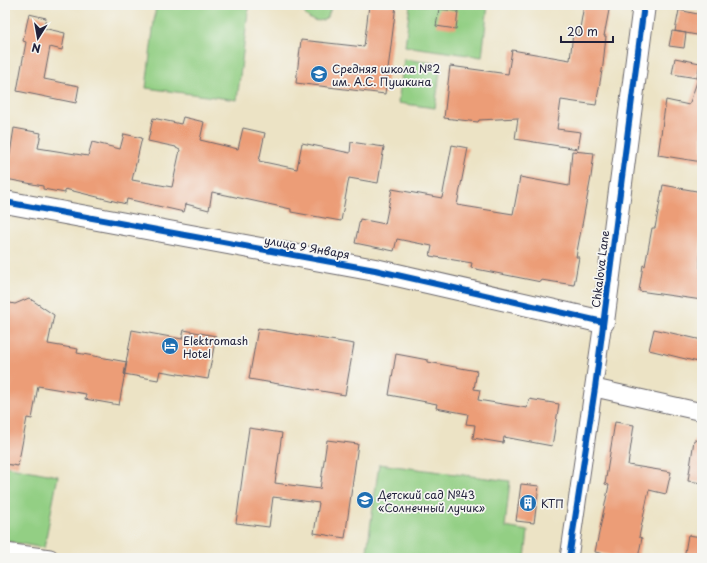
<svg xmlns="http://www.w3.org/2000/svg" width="707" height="563" font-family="'Playpen Sans',sans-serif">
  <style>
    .green { fill: #93cf84; stroke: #5a7860 }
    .building { fill: #ec9d77 }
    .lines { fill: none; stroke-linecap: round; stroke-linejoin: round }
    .minor-casing { stroke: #69666b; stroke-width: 19 }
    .tertiary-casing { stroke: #69666b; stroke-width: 24 }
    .minor { stroke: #fff; stroke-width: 17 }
    .tertiary { stroke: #fff; stroke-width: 22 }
    .cycleway-casing { stroke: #f6f6f2; stroke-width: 8 }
    .cycleway { stroke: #0057b8; stroke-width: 6 }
    .labels { text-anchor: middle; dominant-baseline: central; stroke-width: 3.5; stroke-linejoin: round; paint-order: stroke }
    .poi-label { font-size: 11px; fill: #22223b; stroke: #f6f6f2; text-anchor: start }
    .street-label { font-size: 11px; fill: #22223b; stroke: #f6f6f2 }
  </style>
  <rect width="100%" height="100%" fill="#f6f6f2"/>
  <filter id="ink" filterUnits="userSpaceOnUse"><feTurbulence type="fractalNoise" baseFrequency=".025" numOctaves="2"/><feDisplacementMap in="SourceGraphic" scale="8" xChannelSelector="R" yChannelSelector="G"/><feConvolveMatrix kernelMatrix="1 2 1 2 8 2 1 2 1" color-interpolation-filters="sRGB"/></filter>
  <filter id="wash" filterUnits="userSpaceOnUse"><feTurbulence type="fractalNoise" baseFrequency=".012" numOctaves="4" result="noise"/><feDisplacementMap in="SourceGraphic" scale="16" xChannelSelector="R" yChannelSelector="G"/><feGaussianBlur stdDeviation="0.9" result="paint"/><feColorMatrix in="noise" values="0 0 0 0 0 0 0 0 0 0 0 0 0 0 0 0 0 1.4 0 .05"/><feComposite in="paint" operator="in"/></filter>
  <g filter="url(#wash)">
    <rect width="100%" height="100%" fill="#ece3c5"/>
    <path class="green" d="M156,5h93l-12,95 -91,-12z
      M303,5h29l-4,11 -4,4c-12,3 -21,-3 -21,-15z
      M410,5h78l-6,52 -77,-11z
      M404,59l37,5 -6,44 -37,-5z
      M379,464l131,17 -5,46 23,4 -3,27h-159z
      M5,466l53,10 -14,72 -39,-7z"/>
    <g id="blocks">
      <path class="building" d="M369,5h27l-11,89 -89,-11 5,-43 63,7z
        M584,5h26l-6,31h2l-3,29 -7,40 -35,-5 -4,29 24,3 -3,17 -63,-10 3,-21 -39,2 -1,2 -34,-4 6,-52 58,8 4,-24 58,10 3,-27 6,1z
        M439,9l19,2 -2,18 -20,-3z
        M679,10l23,5v21l-27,-5z
        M29,14l17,4 -3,10 22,5 -3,17 -12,-3 -6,32 35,7 -3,17 -59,-12 9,-49 -3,-1z
        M672,31l14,2 -2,15 -15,-2z
        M675,58l25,5 -3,15 -25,-4z
        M700,73l2,1v88l-44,-7 8,-55 23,5z
        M183,117l21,5 -4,18 38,9 5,-21 22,5 -6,28 38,8 5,-26 48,10 1,-11 33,5 -6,36 -29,-5 -8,43 -50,-9v-3l-79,-17 -3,18 -23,-6 -2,8 -57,-13 -1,5 -61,-15v4l-22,-4v-3l-37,-7 8,-51 27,5 -3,15 50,8 4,-14 28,7 4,-15 18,4 -10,42 40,7 8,-37 -4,-2v-1l-28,-6 5,-23 28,6z
        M452,145l16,3 -11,57 56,9 7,-37 49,9 3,-35 22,2 -3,24 -15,80h3l-5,28 -33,-5v2l-70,-14 1,-5 -42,-7 2,-10 -35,-7 -3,12 -39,-8 5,-24 25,5 7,-35 50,9z
        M663,185l39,7 -2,76h2v32l-63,-9 4,-26 2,1 7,-38h3z
        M29,298l25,17 -6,29 30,5 -1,4 50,9 -8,43 -34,-6 1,-5 -48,-8 -6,33 -5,-1 -9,48 -13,-2v-162l10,2z
        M258,328l96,16 -9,51 -96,-16z
        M654,329l48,11v23l-53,-13z
        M132,330l50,9 2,-9 32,6 -8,43 -48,-8 -2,9 -34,-6z
        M396,354l32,6v2l49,9 -3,18 6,1 -2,10 49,8 2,-9 30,5 -7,42 -48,-9 -1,6 -30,-5 2,-13 -9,-1 2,-10 -32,-6 1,-4 -48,-9z
        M615,422l19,3 -6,40 43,7 -5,22 -17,-4 -10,47 3,1 -4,20h-15l-28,-6 14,-67 -4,-1z
        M249,428l33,5 -7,50 45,6 7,-49 31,4 -13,94 -31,-5 5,-30 -46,-6 -4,30 -33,-4z
        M694,440l8,1v42l-14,-2z
        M521,484l18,2 -5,37 -18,-2z
        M688,535l14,2v21h-18z"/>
    </g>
  </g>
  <g filter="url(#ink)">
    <use href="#blocks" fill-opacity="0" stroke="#69666b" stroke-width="1"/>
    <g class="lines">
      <g class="minor-casing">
        <path id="minor" d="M595,388l107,24
          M5,552l45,6
          M569,558l34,-236"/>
      </g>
      <g class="tertiary-casing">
        <path id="tertiary" d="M5,202l370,68 228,52 41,-317"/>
      </g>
      <use href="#minor" class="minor"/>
      <use href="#tertiary" class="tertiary"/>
      <g class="cycleway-casing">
        <path id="cycleway" d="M5,202l370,68 228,52
          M569,558l26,-170 49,-383"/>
      </g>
      <use href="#cycleway" class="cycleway"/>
    </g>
  </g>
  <defs>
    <g id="school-disc" transform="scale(0.9)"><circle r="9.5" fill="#1f6fb2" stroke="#f6f6f2"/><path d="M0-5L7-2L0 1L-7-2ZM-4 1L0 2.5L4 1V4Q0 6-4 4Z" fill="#fff"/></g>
    <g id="hotel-disc" transform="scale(0.9)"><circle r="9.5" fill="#1f6fb2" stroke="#f6f6f2"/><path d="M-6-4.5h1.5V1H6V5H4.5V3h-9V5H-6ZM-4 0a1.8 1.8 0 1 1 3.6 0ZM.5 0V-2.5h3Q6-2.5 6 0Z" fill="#fff"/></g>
    <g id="building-disc" transform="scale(0.9)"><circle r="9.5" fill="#1f6fb2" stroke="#f6f6f2"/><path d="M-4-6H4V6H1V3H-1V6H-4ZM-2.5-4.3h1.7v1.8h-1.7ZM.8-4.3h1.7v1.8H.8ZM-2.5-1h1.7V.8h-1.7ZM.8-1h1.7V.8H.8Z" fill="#fff"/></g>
  </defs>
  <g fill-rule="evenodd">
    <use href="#school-disc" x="319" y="74"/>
    <use href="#hotel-disc" x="170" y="346"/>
    <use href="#school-disc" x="365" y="500"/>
    <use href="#building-disc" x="528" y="503"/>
  </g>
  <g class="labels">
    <g class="poi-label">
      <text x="332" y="68">Средняя школа №2<tspan x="332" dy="13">им. А.С. Пушкина</tspan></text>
      <text x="183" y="340">Elektromash<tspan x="183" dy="13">Hotel</tspan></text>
      <text x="378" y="494">Детский сад №43<tspan x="378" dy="13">«Солнечный лучик»</tspan></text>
      <text x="541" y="503">КТП</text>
    </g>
    <g class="street-label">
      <text transform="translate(307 247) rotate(10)">улица 9 Января</text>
      <text transform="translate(600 269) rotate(-83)">Chkalova Lane</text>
    </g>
  </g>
  <rect width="707" height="563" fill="none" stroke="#f6f6f2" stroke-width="20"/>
  <g transform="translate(38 38) rotate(191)" stroke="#f6f6f2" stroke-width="3" paint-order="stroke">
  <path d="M0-3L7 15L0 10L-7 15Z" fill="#22223b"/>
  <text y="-6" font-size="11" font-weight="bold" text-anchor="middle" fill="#22223b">N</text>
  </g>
  <path d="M561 36v6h52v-6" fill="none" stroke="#22223b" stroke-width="2"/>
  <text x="567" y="36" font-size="12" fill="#22223b" stroke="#f6f6f2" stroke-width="3" paint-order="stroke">20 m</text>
</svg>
